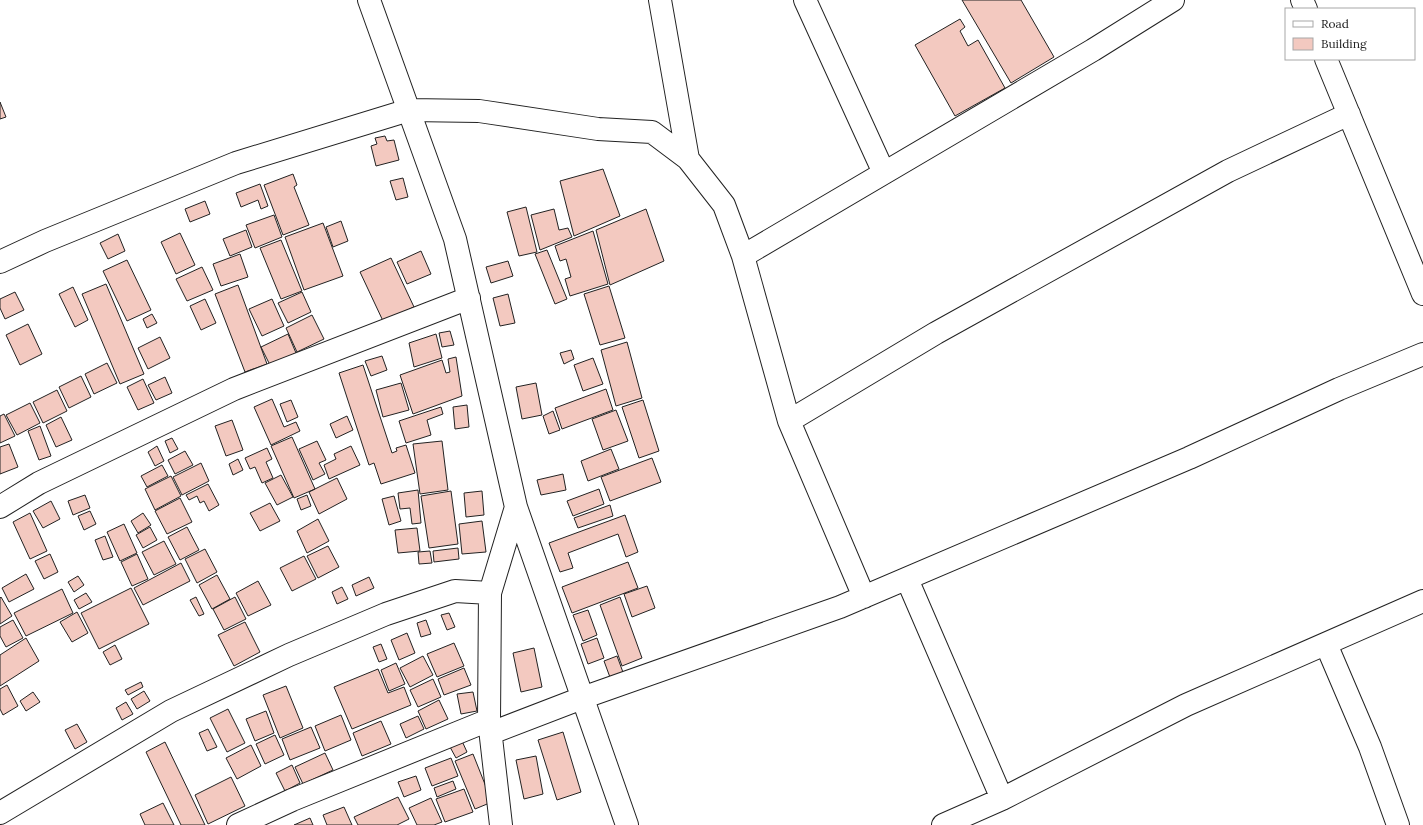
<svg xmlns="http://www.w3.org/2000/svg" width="1423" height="825" font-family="Lora,serif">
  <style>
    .building { fill: #f3c9c0; stroke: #222 }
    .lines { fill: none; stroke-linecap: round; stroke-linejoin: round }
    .minor-casing { stroke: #222; stroke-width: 24 }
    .minor { stroke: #fff; stroke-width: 22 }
  </style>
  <rect width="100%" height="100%" fill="#fff"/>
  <path class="building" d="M962,0h59l33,57 -43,26z
    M960,19l5,8 -5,4 8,15 10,-6 27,48 -50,28 -40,-71z
    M0,102l6,15 -6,2z
    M385,136l2,5 7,-1 5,20 -23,6 -5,-20 6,-2 -2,-6z
    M603,169l17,47 -46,20 -14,-55z
    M293,174l4,11 -3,2 15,38 -26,10 -19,-50z
    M403,178l5,19 -12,3 -6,-19z
    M260,184l8,22 -7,3 -3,-9 -17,7 -5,-14z
    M205,201l5,13 -20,8 -5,-13z
    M526,207l11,45 -18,4 -12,-44z
    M554,209l5,21 9,-2 4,9 -32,13 -9,-35z
    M646,209l18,52 -54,24 -14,-55z
    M274,215l8,22 -27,11 -9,-23z
    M341,221l7,20 -15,6 -7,-20z
    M323,223l20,53 -39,14 -19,-53z
    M246,230l6,17 -22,9 -7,-17z
    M593,231l15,53 -38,12 -5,-17 6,-2 -5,-18 -6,2 -5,-15z
    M180,233l15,32 -19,9 -15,-32z
    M118,234l7,17 -17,8 -8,-16z
    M281,240l21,51 -21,8 -21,-51z
    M547,250l20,49 -12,5 -20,-50z
    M421,251l10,23 -24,10 -10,-22z
    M240,254l8,23 -27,9 -8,-22z
    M391,258l23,49 -31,14 -23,-49z
    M127,260l24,50 -24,11 -24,-50z
    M508,261l5,15 -22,7 -5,-16z
    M202,267l11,23 -26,11 -11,-22z
    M106,284l38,90 -24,10 -38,-90z
    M238,285l29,79 -22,8 -30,-78z
    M609,286l16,52 -25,7 -16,-51z
    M73,287l15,33 -13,7 -16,-33z
    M15,292l9,18 -19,9 -5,-11v-9z
    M302,292l9,20 -23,11 -10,-20z
    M508,294l7,29 -15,3 -7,-28z
    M205,299l11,24 -15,7 -11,-24z
    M272,299l12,27 -22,10 -13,-27z
    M152,314l5,9 -10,5 -4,-9z
    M312,315l12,24 -27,13 -11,-24z
    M28,324l14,30 -22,11 -14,-30z
    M450,331l4,14 -12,2 -3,-14z
    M288,334l8,19 -26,12 -9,-18z
    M436,334l6,24 -28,9 -5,-24z
    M160,337l10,21 -22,11 -10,-21z
    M627,342l15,56 -26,8 -15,-56z
    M571,350l3,9 -10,5 -4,-11z
    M382,356l5,14 -16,6 -6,-15z
    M456,357l6,39 -49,18 -13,-39 42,-15 4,13 4,-1 -2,-13z
    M593,358l10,26 -20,7 -9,-26z
    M107,363l10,20 -23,11 -9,-20z
    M363,365l29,88 5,-2 -1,-3 10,-3 9,28 -34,11 -7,-21 -5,2 -30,-92z
    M81,376l10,21 -22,11 -10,-21z
    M165,377l7,16 -16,7 -8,-15z
    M143,379l11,24 -16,7 -11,-23z
    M401,383l8,27 -26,7 -7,-27z
    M536,383l6,32 -20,4 -6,-32z
    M606,389l7,21 -51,19 -7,-21z
    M57,390l10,21 -24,12 -10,-21z
    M272,399l12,28 12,-5 4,9 -29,14 -17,-38z
    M291,400l7,17 -11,5 -7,-18z
    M643,400l16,51 -20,7 -17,-51z
    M30,403l10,20 -23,12 -11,-20z
    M467,405l2,22 -14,2 -2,-22z
    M441,407l2,7 -16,6 4,15 -25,8 -7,-22z
    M616,410l12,31 -25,9 -11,-31z
    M553,411l7,19 -11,4 -6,-18z
    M4,414l11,22 -15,7v-27z
    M347,416l6,14 -17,8 -6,-14z
    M61,417l11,23 -16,7 -10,-22z
    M232,420l11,30 -17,6 -11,-30z
    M40,426l11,30 -12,4 -11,-29z
    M292,437l23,52 -21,9 -23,-52z
    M172,438l6,11 -8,4 -5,-12z
    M317,441l9,19 -7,3 6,11 -12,6 -14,-31z
    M442,441l6,49 -28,4 -7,-50z
    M9,444l9,23 -18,7v-27z
    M157,446l7,15 -9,5 -7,-14z
    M351,446l9,19 -31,14 -5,-14 12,-6 -2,-5z
    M267,448l5,11 -6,3 7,16 -11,5 -7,-16 -5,2 -5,-11z
    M611,449l8,20 -31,12 -7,-20z
    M185,451l8,14 -18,9 -7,-14z
    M652,458l9,24 -51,19 -9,-24z
    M238,459l5,11 -10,5 -4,-11z
    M201,463l8,18 -27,14 -9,-18z
    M162,465l6,11 -21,11 -6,-11z
    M563,474l3,16 -25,5 -4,-15z
    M281,475l12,22 -16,8 -12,-22z
    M171,476l10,20 -26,14 -10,-21z
    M337,478l10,21 -28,15 -10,-22z
    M208,484l11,21 -10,6 -5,-10 -4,2 -3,-7 -8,4 -3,-5z
    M599,489l5,15 -31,12 -6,-15z
    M418,490l3,33 -9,1 -2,-16 -10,1 -2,-16z
    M451,491l7,53 -29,4 -8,-52z
    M482,491l2,24 -18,2 -2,-24z
    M85,495l5,13 -17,7 -5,-14z
    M307,495l4,11 -10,4 -4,-11z
    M394,496l7,25 -12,4 -7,-26z
    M180,498l12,24 -25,12 -12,-23z
    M51,501l9,18 -17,9 -10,-17z
    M270,503l10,18 -20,10 -10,-18z
    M610,505l3,11 -35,12 -4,-10z
    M90,511l6,13 -12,6 -6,-14z
    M30,513l17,38 -17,8 -17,-37z
    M143,513l8,12 -13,8 -7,-12z
    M625,515l13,37 -12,5 -8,-23 -50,19 5,15 -13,4 -11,-29z
    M318,519l11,22 -22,12 -10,-22z
    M482,521l4,31 -24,2 -3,-30z
    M124,524l13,29 -17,8 -13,-29z
    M150,527l7,13 -14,8 -7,-13z
    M187,527l12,23 -19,10 -12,-23z
    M417,528l3,23 -22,2 -3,-23z
    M105,536l8,21 -10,3 -8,-20z
    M164,541l12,23 -22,11 -12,-23z
    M328,546l11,21 -21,11 -11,-22z
    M458,548l1,11 -25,3 -1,-11z
    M205,549l12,23 -20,11 -12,-24z
    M430,551l2,12 -13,1 -1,-12z
    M50,554l8,18 -14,7 -9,-18z
    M137,554l11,25 -16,7 -11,-24z
    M304,556l12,23 -24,12 -12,-23z
    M628,562l10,26 -66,25 -10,-26z
    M181,563l9,18 -47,24 -9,-17z
    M26,574l8,15 -25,13 -7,-14z
    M217,575l13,24 -18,10 -13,-24z
    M78,576l6,9 -10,7 -6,-10z
    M369,577l5,11 -18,8 -4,-11z
    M258,581l13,24 -23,11 -12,-23z
    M647,586l8,22 -23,9 -8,-23z
    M342,587l6,12 -11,5 -5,-12z
    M131,588l18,36 -50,25 -18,-36z
    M62,589l11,24 -47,23 -12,-23z
    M86,593l6,9 -13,7 -5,-9z
    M1,597l11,19 -12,8v-26z
    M196,597l8,17 -5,2 -9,-16z
    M235,597l11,22 -22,11 -11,-21z
    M620,597l22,61 -20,8 -22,-61z
    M588,610l9,25 -14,6 -10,-26z
    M77,612l11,21 -16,9 -12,-20z
    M449,613l6,14 -8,3 -6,-15z
    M13,620l10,18 -17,9 -6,-11v-9z
    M426,620l5,14 -10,3 -4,-14z
    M245,622l15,30 -26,14 -16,-31z
    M407,633l8,20 -16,7 -8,-20z
    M26,638l13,23 -39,25v-31z
    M597,638l7,20 -16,6 -7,-20z
    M454,643l10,23 -27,11 -10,-23z
    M381,644l6,15 -8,3 -6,-15z
    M115,645l7,14 -12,6 -7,-13z
    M534,648l8,39 -21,5 -8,-39z
    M423,656l10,19 -23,12 -10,-19z
    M617,656l7,19 -13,5 -7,-19z
    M396,663l9,21 -16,7 -8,-21z
    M464,668l7,17 -27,10 -6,-16z
    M378,669l10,24 16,-6 7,18 -59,24 -18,-42z
    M433,679l8,18 -23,10 -8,-17z
    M141,682l2,5 -15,8 -3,-5z
    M7,685l11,21 -15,9 -3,-6v-20z
    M286,686l17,42 -23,10 -17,-43z
    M144,691l6,10 -13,8 -6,-10z
    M33,692l7,10 -14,9 -6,-10z
    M473,692l4,19 -16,3 -4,-20z
    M439,700l9,19 -22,10 -8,-18z
    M126,702l7,12 -11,6 -6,-12z
    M228,709l17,34 -18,9 -17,-34z
    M266,711l8,22 -19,8 -9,-22z
    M341,715l10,25 -26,11 -10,-25z
    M418,716l6,13 -18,9 -6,-14z
    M381,721l10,23 -29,12 -9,-23z
    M77,724l10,18 -12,7 -10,-19z
    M311,727l9,21 -30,12 -8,-21z
    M208,729l9,18 -10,4 -8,-18z
    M563,732l18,60 -24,8 -19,-60z
    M275,735l9,20 -19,9 -9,-20z
    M462,741l5,11 -11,6 -6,-11z
    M165,742l40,83h-24l-35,-73z
    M251,745l10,21 -24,13 -11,-21z
    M325,753l8,17 -30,14 -8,-17z
    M473,754l19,48 -17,7 -20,-48z
    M536,756l7,38 -19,5 -8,-39z
    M451,758l7,18 -26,10 -7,-18z
    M292,765l8,18 -15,8 -9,-18z
    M416,776l5,14 -17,7 -6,-15z
    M231,777l14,29 -37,18 -13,-29z
    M453,781l3,8 -19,8 -3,-9z
    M464,789l9,23 -28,10 -9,-23z
    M398,797l11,22 -12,6h-39l-4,-8z
    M431,798l11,24 -8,3h-17l-8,-17z
    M163,803l11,22h-29l-5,-11z
    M344,807l8,18h-25l-4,-10z
    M310,818l3,7h-19z"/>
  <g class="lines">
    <g class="minor-casing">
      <path id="minor" d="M369,0l86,239 61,268 111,318
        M660,0l28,159
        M805,0l79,173
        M1302,0l4,9
        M1326,59l97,235
        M0,262l45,-21 191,-78 173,-53 70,1 119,18 54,3 36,27 36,46 19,51
        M789,421l-46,-165 350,-206 80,-50
        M0,507l39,-24 195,-94 235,-91
        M907,579l95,220
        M864,597l-75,-176 147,-88 292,-162 121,-57
        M1326,644l44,103 28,78
        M491,733l91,-35 258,-91 349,-149 150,-69 84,-35
        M0,813l171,-102 118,-56 97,-41 69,-23 35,2
        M238,825l54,-25 197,-80
        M501,825l-12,-105 1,-127 26,-86
        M943,825l59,-26 184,-94 237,-104"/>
    </g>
    <use href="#minor" class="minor"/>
  </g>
  <rect x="1285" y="8" width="130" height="52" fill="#ffffff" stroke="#a7a7a7"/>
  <rect x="1293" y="21" width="20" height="6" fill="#ffffff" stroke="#a7a7a7"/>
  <text x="1321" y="28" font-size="12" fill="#222222">Road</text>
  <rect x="1293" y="38" width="20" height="12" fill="#f3c9c0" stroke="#a7a7a7"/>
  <text x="1321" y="48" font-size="12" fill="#222222">Building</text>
</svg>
